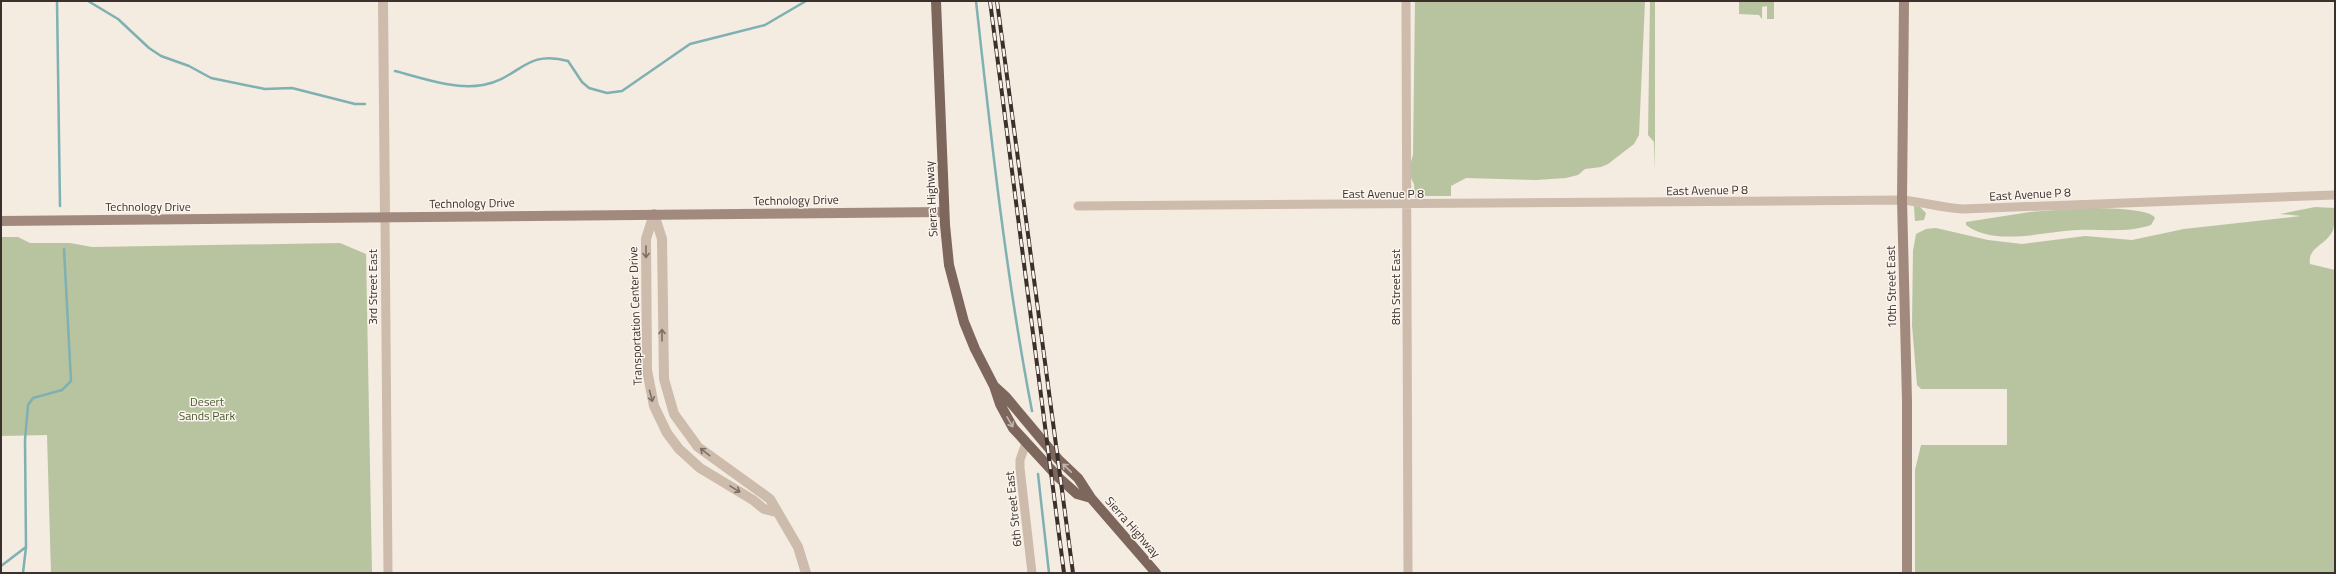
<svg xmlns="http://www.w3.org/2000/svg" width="2336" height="574" font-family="'Titillium Web',sans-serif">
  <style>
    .green { fill: #b8c4a0 }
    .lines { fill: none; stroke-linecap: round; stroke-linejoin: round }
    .stream { stroke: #7fb0b2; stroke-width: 2.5 }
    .minor { stroke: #cdbbac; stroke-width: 9 }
    .tertiary { stroke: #cdbbac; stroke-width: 10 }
    .secondary { stroke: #a18a7d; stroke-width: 10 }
    .primary { stroke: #7d675c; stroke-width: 10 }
    .rail-casing { stroke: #3b302b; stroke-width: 4 }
    .rail { stroke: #fbf5ee; stroke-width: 2.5; stroke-dasharray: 8; stroke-linecap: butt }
    .oneway { stroke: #7d6f65 }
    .oneway2 { stroke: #c2b5ac }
    .labels { text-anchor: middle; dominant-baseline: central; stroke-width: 3; stroke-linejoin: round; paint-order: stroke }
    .street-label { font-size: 12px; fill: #3b302b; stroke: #fbf5ee }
    .park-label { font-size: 12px; fill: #4a5a2e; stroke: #fbf5ee }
  </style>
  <rect width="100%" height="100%" fill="#f4ebe1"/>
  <path class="green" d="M1415,1h230l-6,134 -5,9 -26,20 -7,3 -16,2 -7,6 -12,3 -30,2 -70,-2 -15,8v10h-26l-2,4 -8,-2 -1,-14 -3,-6 -1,-13 3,-10z
    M1650,1h5v170l-1,-29 -6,-7z
    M1739,1h35v18h-7v-13l-5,1v12l-3,-4 -20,-1z
    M1914,206l6,1 6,6 -2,7 -9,1z
    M2315,207l20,1c0,7 0,15 -2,22 -6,15 -26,17 -23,34l25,6v303h-420v-103l6,-25h86v-56h-86l-4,-4 -5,-60 1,-74 3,-17 10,-5 10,-1 52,12 34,4 63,-8 47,4 52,-11 117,-13 -21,-2z
    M2085,208c13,0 66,0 70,10l-4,7c-23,8 -48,4 -73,5 -32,1 -84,17 -112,-5v-3l64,-10z
    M1,237h17l12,6h40l22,4 248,-4 26,11 6,319h-321l-4,-138 -46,1z"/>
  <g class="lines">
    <path class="stream" d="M57,1l3,205
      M88,1l30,18 31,29 12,8 28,10 22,12 54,11 27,-1 63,16h10
      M976,1c15,137 30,275 56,410
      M395,71c28,7 59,19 88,14 37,-7 42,-36 85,-24l14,21 7,6 18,5 15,-2 68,-47 75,-19 41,-24
      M1038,474l11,99
      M1,566l25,-19
      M23,573l3,-26 -1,-107 3,-35 5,-7 29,-8 9,-9 -7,-132"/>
    <path class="minor" d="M1406,1l2,572
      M1078,206l824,-6c21,2 40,8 61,9l372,-14
      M385,217l3,356
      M1026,443l-6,17v8l12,105"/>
    <path class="tertiary" d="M383,1l2,216
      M654,214l8,25 2,140 10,35 24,33 72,52 28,48 8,26
      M654,214l-8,25 1,131 7,36 13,27 12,16 21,19 53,32 11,9 12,3"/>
    <path class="secondary" d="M1904,1l-2,199 5,201v172
      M1,221l943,-9"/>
    <path class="primary" d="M936,1l9,224 4,40 15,57 11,27 19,37 6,18 13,24 45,49 19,17 14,4
      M994,386l12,11 52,62 20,19 13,20 65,75"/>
    <g class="rail-casing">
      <path id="rail" d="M990,1l74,572
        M997,1l76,572"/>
    </g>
    <use href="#rail" class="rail"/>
  </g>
  <defs><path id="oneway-shaft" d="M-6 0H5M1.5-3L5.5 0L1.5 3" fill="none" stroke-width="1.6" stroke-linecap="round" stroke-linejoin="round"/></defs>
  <g class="oneway">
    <use href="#oneway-shaft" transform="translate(646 252) rotate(90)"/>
    <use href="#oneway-shaft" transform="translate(662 335) rotate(-90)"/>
    <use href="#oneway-shaft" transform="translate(651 396) rotate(75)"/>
    <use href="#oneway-shaft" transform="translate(705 452) rotate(-142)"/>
    <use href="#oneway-shaft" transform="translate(735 489) rotate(31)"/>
  </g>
  <g class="oneway2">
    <use href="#oneway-shaft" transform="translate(1010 422) rotate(60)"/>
    <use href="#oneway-shaft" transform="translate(1067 468) rotate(-136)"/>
  </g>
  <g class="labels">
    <g class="street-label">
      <text transform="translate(1707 190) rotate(-1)">East Avenue P 8</text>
      <text x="1383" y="193">East Avenue P 8</text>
      <text transform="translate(2030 194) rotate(-3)">East Avenue P 8</text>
      <text transform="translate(931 199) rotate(-93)">Sierra Highway</text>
      <text transform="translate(796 200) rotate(-1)">Technology Drive</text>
      <text transform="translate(472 203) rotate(-1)">Technology Drive</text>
      <text x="148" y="206">Technology Drive</text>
      <text transform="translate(372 287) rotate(-90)">3rd Street East</text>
      <text transform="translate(1395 287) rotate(-90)">8th Street East</text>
      <text transform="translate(1891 287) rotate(-91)">10th Street East</text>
      <text transform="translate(635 316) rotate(-92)">Transportation Center Drive</text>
      <text transform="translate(1013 509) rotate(-96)">6th Street East</text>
      <text transform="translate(1133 527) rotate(49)">Sierra Highway</text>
    </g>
    <g class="park-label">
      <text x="207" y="401">Desert<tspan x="207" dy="14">Sands Park</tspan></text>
    </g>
  </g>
  <rect width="2336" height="574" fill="none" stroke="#3b302b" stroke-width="4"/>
</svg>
